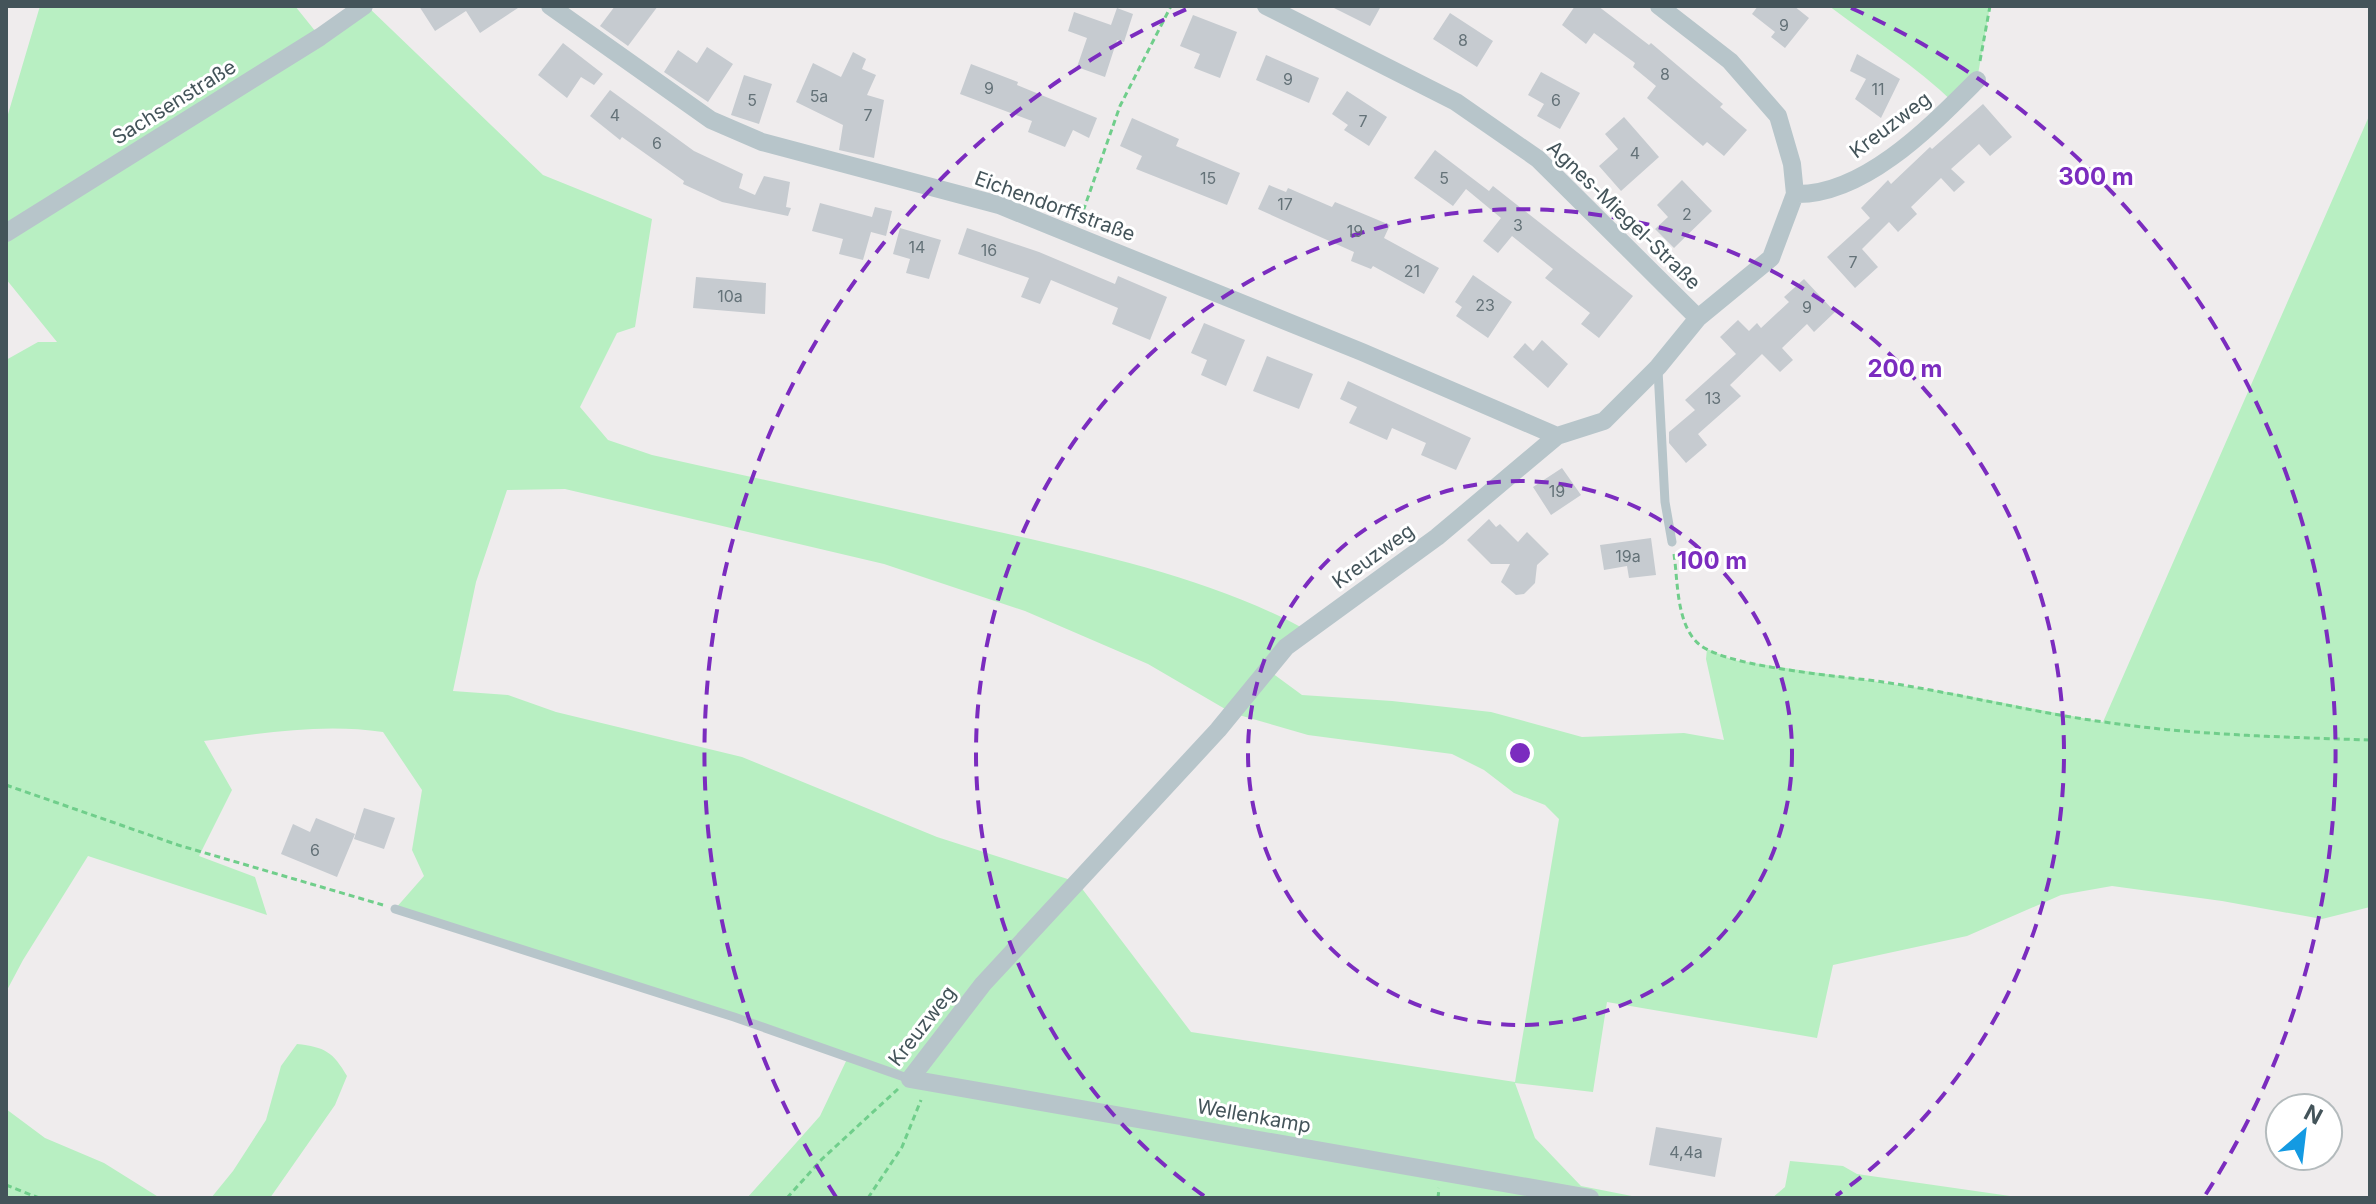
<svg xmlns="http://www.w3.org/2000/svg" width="2376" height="1204" font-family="Inter,sans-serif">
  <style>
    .green { fill: #b8efc2; fill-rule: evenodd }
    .building { fill: #c6cbd0 }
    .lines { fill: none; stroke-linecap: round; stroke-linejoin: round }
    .path { stroke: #70ce8b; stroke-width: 3; stroke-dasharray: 6 4; stroke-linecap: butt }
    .service { stroke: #b7c5ca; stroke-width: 9 }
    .minor { stroke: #b7c5ca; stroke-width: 18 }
    .ring { fill: none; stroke: #7b2cbf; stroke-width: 4; stroke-dasharray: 14 10 }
    .labels { text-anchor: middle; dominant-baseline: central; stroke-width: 6; stroke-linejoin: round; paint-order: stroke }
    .number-label { font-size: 16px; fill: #647278 }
    .street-label { font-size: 20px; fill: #44545a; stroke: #fff }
    .centre { fill: #7b2cbf; stroke: #fff; stroke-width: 4 }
    .ring-label { font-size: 24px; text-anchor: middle; font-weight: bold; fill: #7b2cbf; stroke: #fff; stroke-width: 6; stroke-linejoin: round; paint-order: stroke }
  </style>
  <rect width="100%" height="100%" fill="#efeced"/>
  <path class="green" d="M40,6h255l25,31 47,-31 176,169 109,44 -17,108 -18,6 -37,74 28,33 44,15c113,25 226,50 338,75 103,23 225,49 318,101l-40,39 34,25 90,6 99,11 91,25 102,-4 40,7 -18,-81 1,-10 26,11 219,33 151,29 267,-608v793l-48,12 -100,-18 -110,-15 -51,9 -94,41 -134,29 -16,73 -210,-36 -14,90 -78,-9 20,55 46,48 61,12h-895l73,-82 28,-59 -453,-148 29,-33 -12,-26 10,-60 -39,-58c-60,-9 -119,1 -179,9l28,49 -33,66 56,21 12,38 -179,-59 -65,104 -17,32v-632l32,-18h19l-51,-63v-158zM565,489l319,75 141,47 123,53 84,49 76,22 144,19 32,16 30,23 31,12 14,14 -44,263 -324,-50 -114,-150 -140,-45 -195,-80 -186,-45 -48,-17 -55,-4 23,-109 31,-92z
    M1829,6h161l-13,74 -23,23c-38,-37 -83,-65 -125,-97z
    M297,1044c28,3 36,8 50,32l-12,29 -65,93h-59l22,-27 33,-51 15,-54z
    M6,1109l39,29 59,25 56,35h-154z
    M1790,1161l53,5 14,8 167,24h-252l13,-11z"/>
  <path class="building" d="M419,6h102l-41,27 -14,-22 -31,20z
    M615,6h43l-30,40 -28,-20z
    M1330,6h51l-11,20z
    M1575,6h23l51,39 2,-2 72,61 -3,3 27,23 -23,26 -17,-14 -4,4 -56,-48 9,-12 -23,-19 2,-4 -41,-30 -8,11 -24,-19z
    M1758,6h36l15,12 -24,30 -14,-11 4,-5 -23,-18z
    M1117,8l16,6 -9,28 -7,-2 -12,37 -28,-10 10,-29 -19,-7 6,-19 37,13z
    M1450,13l43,28 -16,26 -44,-28z
    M1193,15l44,17 -17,46 -26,-10 6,-14 -20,-8z
    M563,43l40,31 -9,11 -13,-8 -14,21 -29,-23z
    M707,47l26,17 -25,38 -44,-30 14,-22 19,13z
    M853,52l13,7 -4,10 14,6 -9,20 17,5 -10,58 -35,-8 4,-25 -47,-23 17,-39 28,14z
    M1857,54l43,25 -19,39 -26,-19 11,-20 -16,-8z
    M1266,55l53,23 -10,25 -53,-23z
    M971,64l47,18 -1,3 80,33 -8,20 -16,-8 -8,17 -37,-15 4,-11 -72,-27z
    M1541,72l39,21 -20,36 -23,-13 7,-12 -16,-9z
    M744,75l28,9 -13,40 -28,-9z
    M610,90l84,61 49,23 -4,14 16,7 9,-19 26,6 -4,25 5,1 -3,8 -66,-14 -39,-18 1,-3 -62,-44 -2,3 -30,-24z
    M1347,91l40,26 -18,29 -25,-16 4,-5 -16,-11z
    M1983,104l29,33 -22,19 -11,-12 -28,25 14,13 -11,10 -13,-14 -30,29 6,7 -19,18 -9,-10 -27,27 16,18 -23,21 -28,-31 43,-39 -9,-10 27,-28 3,4 39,-37 2,2z
    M1624,117l35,40 -38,34 -22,-25 19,-17 -13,-15z
    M1132,118l47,21 -3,7 64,27 -13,32 -91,-36 6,-13 -22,-10z
    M1435,150l54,41 4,-5 140,110 -34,42 -18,-14 9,-11 -45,-35 8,-9 -41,-33 -14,17 -15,-12 18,-23 -35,-29 -13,17 -39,-28z
    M1682,180l30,31 -38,37 -19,-19 13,-12 -11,-12z
    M1269,185l17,7 2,-4 44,19 3,-5 55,23 -6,13 55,30 -15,26 -51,-28 -2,3 -20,-8 3,-9 -96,-43z
    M820,203l52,14 3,-10 17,4 -6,25 -15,-4 -8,28 -24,-6 4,-15 -31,-8z
    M900,228l41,12 -12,39 -23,-6 4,-14 -17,-5z
    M967,228l72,24 76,32 3,-8 49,21 -17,43 -38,-16 6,-16 -67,-28 -11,24 -19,-7 8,-19 -71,-24z
    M1473,275l39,27 -24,36 -32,-22 6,-9 -7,-5z
    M696,277l70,6 -1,31 -72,-6z
    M1804,279l31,33 -21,20 -7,-8 -25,24 11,12 -13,12 -18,-18 -32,31 11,11 -43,38 9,11 -21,18 -17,-20v-11l26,-22 -10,-10 51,-46 -16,-17 18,-17 11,11 8,-8 4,5 28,-26 -5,-5z
    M1204,323l41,17 -19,46 -25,-11 6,-15 -16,-7z
    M1542,340l26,24 -20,24 -35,-31 12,-14 8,8z
    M1267,356l46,18 -14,35 -46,-18z
    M1348,381l123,57 -15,32 -35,-15 5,-12 -34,-15 -5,12 -38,-17 8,-16 -17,-8z
    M1562,468l19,27 -30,20 -18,-28z
    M1489,519l7,8 4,-3 18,18 9,-10 22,22 -12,11 -2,18 -11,11 -8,1 -15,-13 9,-18h-19l-24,-24z
    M1651,538l5,37 -27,3 -2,-12 -23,4 -4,-25z
    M364,808l31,10 -11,31 -30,-10z
    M316,818l39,16 -18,43 -56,-23 12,-30 17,8z
    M1656,1127l66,11 -7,39 -66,-12z"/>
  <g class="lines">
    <path class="path" d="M1980,61l10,-55
      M1080,220l40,-114 51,-100
      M1674,554c4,27 2,72 26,91 30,23 142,31 183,37 74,11 147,30 221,40 88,13 177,15 266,18
      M6,785l172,60 205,60
      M6,1185l33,13
      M787,1198l35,-39 76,-70
      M868,1198l34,-51 19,-47
      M1438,1198l1,-10"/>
    <path class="service" d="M1658,370l7,132 7,40
      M395,909l339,108 176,62"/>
    <path class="minor" d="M550,6l161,114 51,22 237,63 363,147 195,84
      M1266,6l190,96 82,57 160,159
      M1795,194c69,2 137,-69 182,-114
      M6,233l314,-196 44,-31
      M1590,1198l-680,-119 73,-95 235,-254 68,-83 151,-110 120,-101 47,-15 54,-54 40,-49 73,-60 24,-64 -3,-30 -14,-48 -48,-55 -71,-55"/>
  </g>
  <g class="ring">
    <circle cx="1520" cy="753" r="272"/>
    <path d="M1204 1196A544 544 0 1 1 1836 1196"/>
    <path d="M836 1197A815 815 0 0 1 1189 8M1851 8A815 815 0 0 1 2204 1197"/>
  </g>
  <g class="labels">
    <g class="number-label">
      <text x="1784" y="25">9</text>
      <text x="1463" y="40">8</text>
      <text x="1665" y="74">8</text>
      <text x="1288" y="79">9</text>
      <text x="989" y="88">9</text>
      <text x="1878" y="89">11</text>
      <text x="819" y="96">5a</text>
      <text x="752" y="100">5</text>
      <text x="1556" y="100">6</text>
      <text x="615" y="115">4</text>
      <text x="868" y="115">7</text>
      <text x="1363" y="121">7</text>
      <text x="657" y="143">6</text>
      <text x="1635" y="153">4</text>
      <text x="1208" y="178">15</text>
      <text x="1444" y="178">5</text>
      <text x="1285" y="204">17</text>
      <text x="1687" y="214">2</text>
      <text x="1518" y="225">3</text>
      <text x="1355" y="231">19</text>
      <text x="917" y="247">14</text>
      <text x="989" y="250">16</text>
      <text x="1853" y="262">7</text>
      <text x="1412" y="271">21</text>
      <text x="730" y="296">10a</text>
      <text x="1485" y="305">23</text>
      <text x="1807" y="307">9</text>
      <text x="1713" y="398">13</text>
      <text x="1557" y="491">19</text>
      <text x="1628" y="556">19a</text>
      <text x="315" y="850">6</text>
      <text x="1686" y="1152">4,4a</text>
    </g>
    <g class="street-label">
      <text transform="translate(174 102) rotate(-32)">Sachsenstraße</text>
      <text transform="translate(1890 125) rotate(-37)">Kreuzweg</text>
      <text transform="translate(1055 206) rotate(20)">Eichendorffstraße</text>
      <text transform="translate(1624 215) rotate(44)">Agnes-Miegel-Straße</text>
      <text transform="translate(1373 556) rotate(-36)">Kreuzweg</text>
      <text transform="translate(922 1026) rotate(-52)">Kreuzweg</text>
      <text transform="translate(1254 1116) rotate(10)">Wellenkamp</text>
    </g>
  </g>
  <circle cx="1520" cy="753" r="12" class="centre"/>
  <g class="ring-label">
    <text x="2096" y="185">300 m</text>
    <text x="1905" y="377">200 m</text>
    <text x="1712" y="569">100 m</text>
  </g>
  <rect width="2376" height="1204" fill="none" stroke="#44545a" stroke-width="16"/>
  <g transform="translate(2304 1132) rotate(28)"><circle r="38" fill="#ffffff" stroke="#b4bbbd" stroke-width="2"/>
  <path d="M0-6L14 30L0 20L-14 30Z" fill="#149ae2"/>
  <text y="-12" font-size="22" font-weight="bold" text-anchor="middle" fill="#44545a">N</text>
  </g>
</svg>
